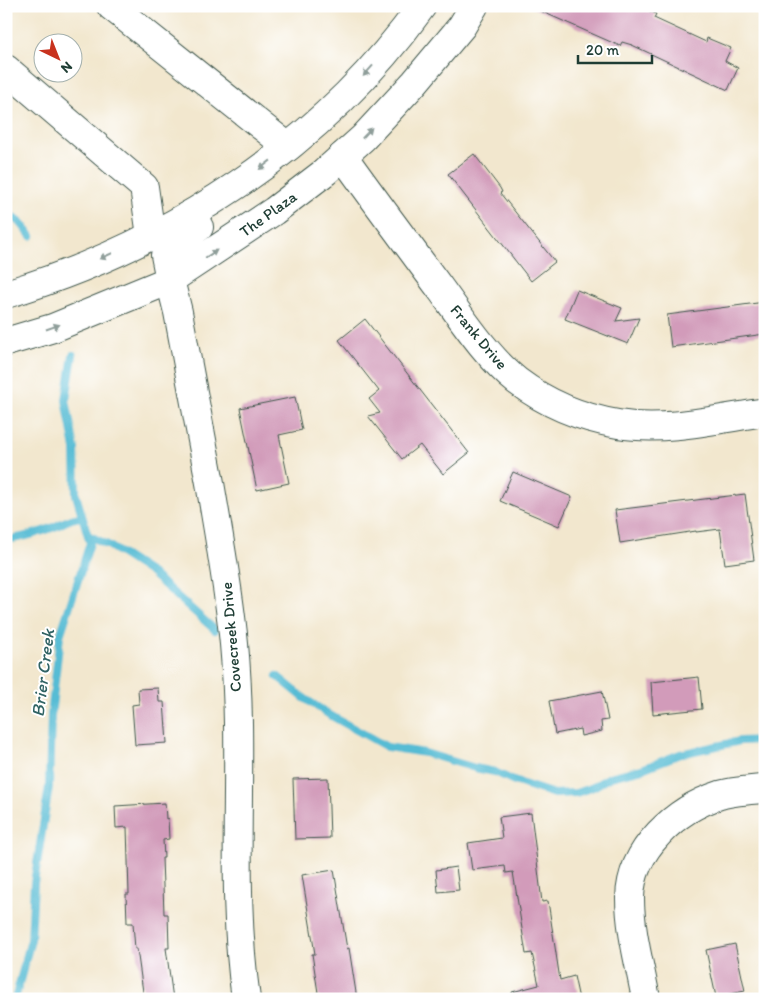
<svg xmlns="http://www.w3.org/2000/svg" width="771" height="1005" font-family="Itim,sans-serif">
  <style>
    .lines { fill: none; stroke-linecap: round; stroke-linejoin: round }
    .stream { stroke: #56bcd4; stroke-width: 8 }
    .building { fill: #d29bba }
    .minor-casing { stroke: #3f564b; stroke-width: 30 }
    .major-casing { stroke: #3f564b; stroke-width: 30 }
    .minor { stroke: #fff; stroke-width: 28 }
    .major { stroke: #fff; stroke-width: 28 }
    .oneway { fill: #8f9e9a }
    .labels { text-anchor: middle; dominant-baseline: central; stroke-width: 4; stroke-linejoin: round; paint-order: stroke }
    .street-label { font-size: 16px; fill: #1f3d34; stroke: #fff }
    .water-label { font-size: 18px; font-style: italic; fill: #306364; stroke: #fff }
  </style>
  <rect width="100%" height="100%" fill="#fff"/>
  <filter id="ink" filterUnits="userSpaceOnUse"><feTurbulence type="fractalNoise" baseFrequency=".02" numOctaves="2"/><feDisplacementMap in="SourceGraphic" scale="10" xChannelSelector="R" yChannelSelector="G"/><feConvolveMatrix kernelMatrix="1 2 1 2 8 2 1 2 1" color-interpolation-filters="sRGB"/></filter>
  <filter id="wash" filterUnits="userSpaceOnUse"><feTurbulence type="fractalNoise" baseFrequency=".0096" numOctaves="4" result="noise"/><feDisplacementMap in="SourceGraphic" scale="20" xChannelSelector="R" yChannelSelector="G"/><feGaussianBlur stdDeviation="1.12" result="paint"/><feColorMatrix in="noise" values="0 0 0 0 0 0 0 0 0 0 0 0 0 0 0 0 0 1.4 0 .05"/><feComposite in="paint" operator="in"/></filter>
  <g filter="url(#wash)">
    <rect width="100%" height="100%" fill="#f2e7ce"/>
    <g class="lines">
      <path class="stream" d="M6,212l15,11 10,13
        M88,535l20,10 43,28 64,57
        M6,540c15,-2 29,-6 43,-11 12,-4 20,-12 33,-12
        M277,676l27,22 24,16 59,33 38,6 50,15 20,4 19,9 40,13 22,-1 17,-6 17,-10 32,-8 38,-15 60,-13 25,-1
        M15,999l16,-59 3,-57 15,-96 2,-71 9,-80 30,-93 -14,-48 -1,-46 -9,-49 7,-45"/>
    </g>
    <g id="blocks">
      <path class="building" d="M529,6h110l17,8 -2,4 52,24 1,-4 24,10 -6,13 13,7 -10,22 -96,-45 -10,-3 -2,4z
        M474,154l26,34 2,4 -2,1 55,69 -24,19 -83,-107z
        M577,290l45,18 -6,13 23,-3 -11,26 -63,-25z
        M765,302v32l-94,13 -4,-32z
        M365,319l104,134 -26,21 -23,-29 -18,14 -34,-43 12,-3 -11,-14 10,-8 -40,-51z
        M295,397l7,33 -23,5 10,48 -32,7 -17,-82z
        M513,472l59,25 -13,29 -59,-25z
        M745,494l9,66 -29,4 -5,-35 -24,3v-1l-76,12 -5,-33z
        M699,677l3,32 -49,5 -2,-32z
        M158,688l1,14h5l3,41 -32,2 -3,-40 7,-1 -1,-15z
        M602,691l6,29 -7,1 1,10 -21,5 -1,-7 -25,5 -6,-33z
        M328,778l2,60 -35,1 -2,-60z
        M165,803l1,16 2,-1 1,21 -6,1 1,18h-2l2,56h4l1,34h-3l7,51h-29l-7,-50h-2l-2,-26h-6l-1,-29h3l-2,-67 -11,1 -1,-22z
        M531,813l11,89 6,-1 12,79 14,-4 5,23h-66l-1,-7 27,-7 -7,-32 -6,1 -13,-82 -7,1 -1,-7 -33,4 -4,-27 34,-5 -3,-21z
        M456,867l3,23 -21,2 -2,-22z
        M334,870l13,79 2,-1 8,51h-38l-7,-45h3l-13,-79z
        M735,944l10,47 -29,6 -10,-47z"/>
    </g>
  </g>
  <g filter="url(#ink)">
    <use href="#blocks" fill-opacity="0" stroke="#3f564b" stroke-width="1"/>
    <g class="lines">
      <g class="minor-casing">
        <path id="minor" d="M111,6l177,141
          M6,69l138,118 7,49
          M343,156c32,45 66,90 99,135 21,29 47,68 75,90 29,22 65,37 101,43 48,8 99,-5 147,-12
          M170,280l8,32c11,57 21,114 32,171 9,54 19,107 24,161 11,118 -5,237 12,355
          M646,999c-6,-33 -16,-68 -16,-101 1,-49 46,-89 90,-103 14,-4 30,-5 45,-6"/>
      </g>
      <g class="major-casing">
        <path id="major" d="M170,280l-5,-25 4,-7 30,-21
          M6,294c164,-49 316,-148 416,-288
          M6,342l47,-14 117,-48 104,-69 51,-39 38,-34 52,-56 47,-56 12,-20"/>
      </g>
      <use href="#minor" class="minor"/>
      <use href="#major" class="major"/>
    </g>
    <defs><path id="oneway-solid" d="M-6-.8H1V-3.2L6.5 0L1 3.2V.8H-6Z" transform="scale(1.25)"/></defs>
    <g class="oneway">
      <use href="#oneway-solid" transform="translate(368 71) rotate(132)"/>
      <use href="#oneway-solid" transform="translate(367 133) rotate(-47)"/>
      <use href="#oneway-solid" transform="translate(265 165) rotate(142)"/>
      <use href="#oneway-solid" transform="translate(211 254) rotate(-33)"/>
      <use href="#oneway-solid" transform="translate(106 256) rotate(156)"/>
      <use href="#oneway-solid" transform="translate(53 327) rotate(-19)"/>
    </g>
  </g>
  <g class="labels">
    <g class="street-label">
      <text transform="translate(268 214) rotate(-36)">The Plaza</text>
      <text transform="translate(479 337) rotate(50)">Frank Drive</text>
      <text transform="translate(231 637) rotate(-95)">Covecreek Drive</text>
    </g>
    <g class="water-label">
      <text transform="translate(43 673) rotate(-83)">Brier Creek</text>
    </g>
  </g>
  <rect width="771" height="1005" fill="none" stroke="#fff" stroke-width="25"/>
  <g transform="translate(58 58) rotate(137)"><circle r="24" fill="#ffffff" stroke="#a5b1ae"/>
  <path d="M0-4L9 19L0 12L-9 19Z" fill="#c8321e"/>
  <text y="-8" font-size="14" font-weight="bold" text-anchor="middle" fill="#1f3d34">N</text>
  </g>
  <path d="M578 55v8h74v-8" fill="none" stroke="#1f3d34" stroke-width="2.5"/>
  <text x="586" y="55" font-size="15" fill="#1f3d34" stroke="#ffffff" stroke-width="4" paint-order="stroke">20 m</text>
</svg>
